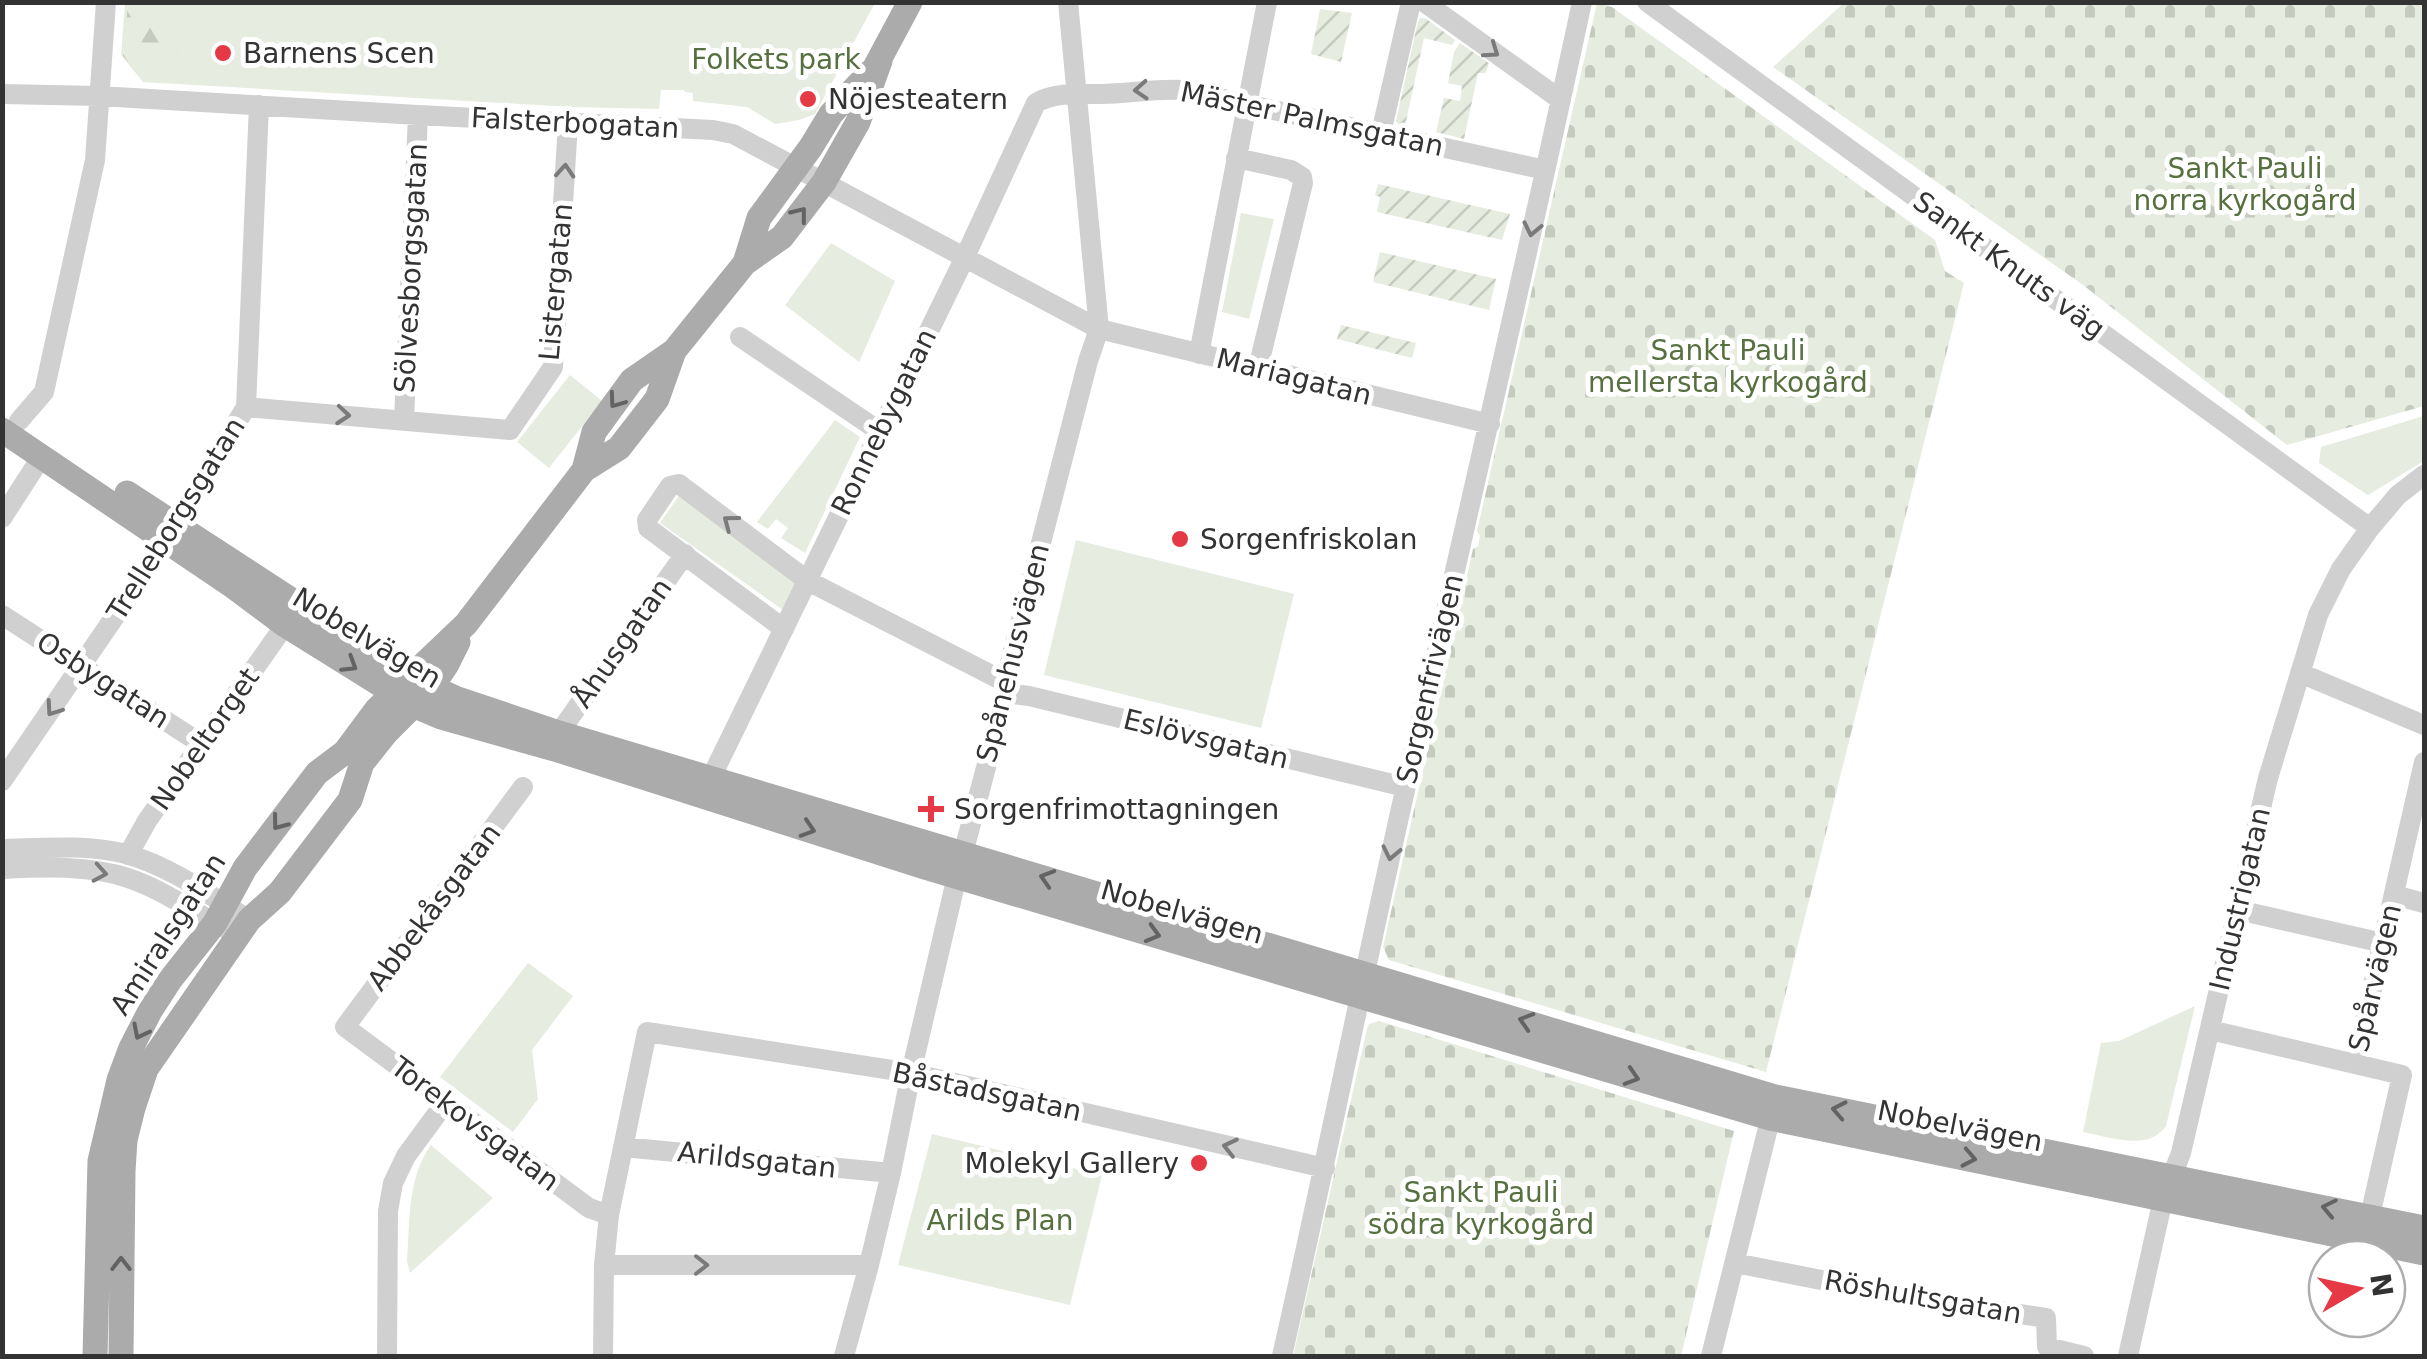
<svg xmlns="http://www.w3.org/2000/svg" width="2427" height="1359" font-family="'DejaVu Sans',sans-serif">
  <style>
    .green { fill: #e6ecdf }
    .forest { fill: url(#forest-firs) }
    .cemetery { fill: url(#cemetery-stones) }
    .garden { fill: url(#garden-furrows) }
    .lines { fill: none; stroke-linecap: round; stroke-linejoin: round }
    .minor { stroke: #d0d0d0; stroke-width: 20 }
    .major { stroke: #ababab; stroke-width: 25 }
    .oneway { stroke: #7a7a7a }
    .oneway2 { stroke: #636363 }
    .poi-dot { fill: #e63946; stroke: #fff; stroke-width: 4 }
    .labels { text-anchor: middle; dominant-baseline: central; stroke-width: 10; stroke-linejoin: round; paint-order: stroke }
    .poi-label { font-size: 28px; fill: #333; stroke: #fff; text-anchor: start }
    .park-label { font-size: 28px; fill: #56703f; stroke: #fff }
    .street-label { font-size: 28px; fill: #333; stroke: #fff }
  </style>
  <defs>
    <pattern id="forest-firs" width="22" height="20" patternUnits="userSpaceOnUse" patternTransform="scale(2.5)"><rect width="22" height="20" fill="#e6ecdf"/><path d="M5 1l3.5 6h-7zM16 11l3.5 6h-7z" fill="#c6cbc0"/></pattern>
    <pattern id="cemetery-stones" width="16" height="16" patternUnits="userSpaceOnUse" patternTransform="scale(2.5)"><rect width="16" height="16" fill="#e6ecdf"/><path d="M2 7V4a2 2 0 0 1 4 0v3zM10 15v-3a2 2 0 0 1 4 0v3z" fill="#c6cbc0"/></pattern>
    <pattern id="garden-furrows" width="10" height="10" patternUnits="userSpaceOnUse" patternTransform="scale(2.5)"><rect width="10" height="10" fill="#e6ecdf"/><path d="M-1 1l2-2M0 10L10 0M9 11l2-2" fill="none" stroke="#c6cbc0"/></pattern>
  </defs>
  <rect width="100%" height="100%" fill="#fff"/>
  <path class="green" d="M125,3h750l-60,111 -16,6 -24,4 -28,-17 -54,-6v-8l-8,-1 -1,-2h-23l-2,19 -87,-2 -429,-25 -22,-27z
    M1241,213l33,6 -25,100 -27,-7z
    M831,243l64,38 -36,81 -74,-57z
    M570,375l32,26 -53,67 -32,-26z
    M2424,416v45l-56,34 -49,-32 2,-16z
    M835,420l25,17 -55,116 -24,-15 7,-10 -12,-9 -8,10 -11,-7z
    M683,490l123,88 -23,32 -123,-87z
    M1076,540l218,54 -33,134 -217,-53z
    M528,963l45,33 -41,54 6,49 -25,33 -73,-55z
    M2195,1006l-29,120c-18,26 -56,11 -83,6l18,-89 18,-2z
    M932,1134l170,41 -32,130 -172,-40z
    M431,1145l62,53 -83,75 -3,-12c3,-39 0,-83 24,-116z"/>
  <path class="forest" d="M128,3h19l11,22 38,9 -14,16 -21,15 -21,11 -17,-20z"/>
  <path class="cemetery" d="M1845,2l579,1v403l-137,39 -204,-160 -310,-218z
    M1597,3l15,4 323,233 10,31 19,12 -198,789 -377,-112 -6,-13 90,-398 5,-3 2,-10 -3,-5z
    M1379,1021l355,110 -53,225h-388l74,-327 2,-5z"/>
  <path class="garden" d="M1320,9l32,4 -11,49 -30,-8z
    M1421,18h4l30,22 -3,5 -28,-7 -19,88 -6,-1 -3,-4 22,-100z
    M1460,43l29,20 -3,10h-8l-14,66 -28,-7 8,-34 16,3 2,-15 -14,-3 6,-31z
    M1378,184l132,30 -8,26 -125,-28 3,-15 -5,-2z
    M1380,252l116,27 -7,31 -116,-28z
    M1341,325l75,18 -4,15 -75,-19z"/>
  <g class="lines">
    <path class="minor" d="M1424,2l137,98
      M1647,2l723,526
      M2,94l97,2 319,19 295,15 20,4 366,195 391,95
      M1381,133l30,-131
      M1236,158l55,12 11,7 1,6 -45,185
      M740,337l139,94
      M1199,354l68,-352
      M246,407l264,23 43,-63 15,-244
      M404,420l14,-305
      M19,421l25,-29 51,-232 11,-158
      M2,518l40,-62
      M2,615l201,130
      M784,629l-136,-101 -1,-8 23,-34 9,-2 129,97 197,101
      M2300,673l124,52
      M1006,693l23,3 376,91
      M559,733l126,-179
      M711,778l254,-521 71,-154c18,-11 45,-9 65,-9 27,0 54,-6 82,-4l362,80
      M2,781l153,-223 91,-151 13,-302
      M523,787l-178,240 244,181 20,7
      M2,849c41,-1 85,-5 124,5 44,12 85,42 123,66
      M128,855l19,-34 138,-196
      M2,869c42,-2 87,-4 126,9 36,12 66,35 99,51
      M2394,895l30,8
      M2238,910l145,33
      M2210,1030l145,34
      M623,1147l268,26
      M2370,1216l32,-141 -47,-11 69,-302
      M1735,1263l183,36 128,19 1,29 37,9
      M604,1265h265
      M387,1356l1,-145 5,-28 13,-27 39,-53
      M603,1356l1,-91 5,-50 38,-183 264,41 414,95
      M844,1356l25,-91 22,-92 20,-100 46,-197 49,-183 -1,-11 83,-321 11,-32 -31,-327
      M1282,1356c43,-189 81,-380 124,-570 59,-261 120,-522 176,-784
      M1711,1356l63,-252
      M2128,1356l35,-157 18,-46 87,-375 50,-163 23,-46 29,-41 28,-33 26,-20"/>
    <path class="major" d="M872,73l38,-71
      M745,263l14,-45 52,-71 20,-33 38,-41
      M2,430l232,157 51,38 130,81 26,11 117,33 367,117 845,251 654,135
      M584,470l10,-38 38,-52 42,-29 71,-88 37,-26 42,-55 34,-60 22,-61
      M127,493l284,185 44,20 104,35 1216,364 649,131
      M95,1356l5,-195 19,-81 12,-32 19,-37 20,-31 45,-57 30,-55 72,-95 28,-21 32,-43 89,-85 118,-154 35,-22 38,-49 17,-48
      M121,1356l2,-185 2,-31 8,-32 13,-39 103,-149 31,-28 70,-92 12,-37 24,-30 45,-45 16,-24 11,-22"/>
  </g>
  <defs><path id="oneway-chevron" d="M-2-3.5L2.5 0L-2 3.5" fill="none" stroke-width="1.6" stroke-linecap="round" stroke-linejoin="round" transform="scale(2.5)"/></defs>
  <g class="oneway">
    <use href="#oneway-chevron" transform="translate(1492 51) rotate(35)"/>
    <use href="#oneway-chevron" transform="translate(1141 90) rotate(176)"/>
    <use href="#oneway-chevron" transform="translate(565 171) rotate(-86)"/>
    <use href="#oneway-chevron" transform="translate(1532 229) rotate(102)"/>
    <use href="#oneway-chevron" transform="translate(343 415) rotate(5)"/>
    <use href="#oneway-chevron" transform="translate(730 522) rotate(-143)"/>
    <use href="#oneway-chevron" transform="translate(53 709) rotate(125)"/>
    <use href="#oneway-chevron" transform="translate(1391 853) rotate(102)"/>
    <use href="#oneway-chevron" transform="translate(100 873) rotate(10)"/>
    <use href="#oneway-chevron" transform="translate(1230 1147) rotate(-167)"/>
    <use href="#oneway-chevron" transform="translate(701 1265)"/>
  </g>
  <g class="oneway2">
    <use href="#oneway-chevron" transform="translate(800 214) rotate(-52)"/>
    <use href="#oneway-chevron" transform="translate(616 401) rotate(126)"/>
    <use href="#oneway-chevron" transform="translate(350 665) rotate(32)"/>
    <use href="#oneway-chevron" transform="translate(279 823) rotate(127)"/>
    <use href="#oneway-chevron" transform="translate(808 829) rotate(18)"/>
    <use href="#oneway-chevron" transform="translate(1047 878) rotate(-163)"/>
    <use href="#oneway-chevron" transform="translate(1153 934) rotate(16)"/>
    <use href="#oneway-chevron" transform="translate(1526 1021) rotate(-163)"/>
    <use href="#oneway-chevron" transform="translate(140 1032) rotate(117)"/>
    <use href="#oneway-chevron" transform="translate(1632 1077) rotate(17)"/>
    <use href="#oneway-chevron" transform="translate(1839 1110) rotate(-169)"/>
    <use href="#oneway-chevron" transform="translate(1969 1158) rotate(11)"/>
    <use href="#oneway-chevron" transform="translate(2329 1208) rotate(-168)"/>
    <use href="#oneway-chevron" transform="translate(121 1264) rotate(-90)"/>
  </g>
  <g class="poi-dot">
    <circle cx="223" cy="53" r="10"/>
    <circle cx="808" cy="99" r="10"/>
    <circle cx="1180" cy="539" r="10"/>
    <path d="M926 794h10v10h10v10h-10v10h-10v-10h-10v-10h10z"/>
    <circle cx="1199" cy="1163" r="10"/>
  </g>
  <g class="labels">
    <g class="poi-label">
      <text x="243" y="53">Barnens Scen</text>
      <text x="828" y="99">Nöjesteatern</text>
      <text x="1200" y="539">Sorgenfriskolan</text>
      <text x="954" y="809">Sorgenfrimottagningen</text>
      <text x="1179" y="1163" text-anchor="end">Molekyl Gallery</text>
    </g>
    <g class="park-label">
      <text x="776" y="59">Folkets park</text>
      <text x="2245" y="168">Sankt Pauli<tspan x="2245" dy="32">norra kyrkogård</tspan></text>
      <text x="1728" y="350">Sankt Pauli<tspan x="1728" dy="32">mellersta kyrkogård</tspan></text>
      <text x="1481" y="1192">Sankt Pauli<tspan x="1481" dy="32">södra kyrkogård</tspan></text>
      <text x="1000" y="1220">Arilds Plan</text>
    </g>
    <g class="street-label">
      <text transform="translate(1312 119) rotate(12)">Mäster Palmsgatan</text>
      <text transform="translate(575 123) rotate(3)">Falsterbogatan</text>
      <text transform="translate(2009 265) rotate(36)">Sankt Knuts väg</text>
      <text transform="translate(411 268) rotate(-87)">Sölvesborgsgatan</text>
      <text transform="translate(556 282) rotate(-85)">Listergatan</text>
      <text transform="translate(1294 377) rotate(14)">Mariagatan</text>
      <text transform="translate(884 422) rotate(-64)">Ronnebygatan</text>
      <text transform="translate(176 519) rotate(-58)">Trelleborgsgatan</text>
      <text transform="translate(367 638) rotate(31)">Nobelvägen</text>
      <text transform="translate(622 643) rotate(-55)">Åhusgatan</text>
      <text transform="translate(1013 653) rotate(-76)">Spånehusvägen</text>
      <text transform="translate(1430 679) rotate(-77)">Sorgenfrivägen</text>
      <text transform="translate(103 680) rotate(33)">Osbygatan</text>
      <text transform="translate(205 739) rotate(-55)">Nobeltorget</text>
      <text transform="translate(1206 739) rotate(14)">Eslövsgatan</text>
      <text transform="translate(2240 899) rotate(-77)">Industrigatan</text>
      <text transform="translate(434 907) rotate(-53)">Abbekåsgatan</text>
      <text transform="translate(1182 912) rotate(16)">Nobelvägen</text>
      <text transform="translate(168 934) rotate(-57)">Amiralsgatan</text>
      <text transform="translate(2375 978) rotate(-77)">Spårvägen</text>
      <text transform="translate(987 1092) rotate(12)">Båstadsgatan</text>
      <text transform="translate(475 1124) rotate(37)">Torekovsgatan</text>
      <text transform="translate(1960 1126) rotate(11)">Nobelvägen</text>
      <text transform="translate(757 1160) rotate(6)">Arildsgatan</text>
      <text transform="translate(1923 1297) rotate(10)">Röshultsgatan</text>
    </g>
  </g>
  <rect width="2427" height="1359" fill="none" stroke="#333333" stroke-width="10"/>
  <g transform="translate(2357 1289) rotate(81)"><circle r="48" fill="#ffffff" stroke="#adadad" stroke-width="2.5"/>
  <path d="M0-8L18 38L0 25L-18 38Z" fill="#e63946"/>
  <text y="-15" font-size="28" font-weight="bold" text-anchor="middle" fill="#333333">N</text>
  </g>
</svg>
